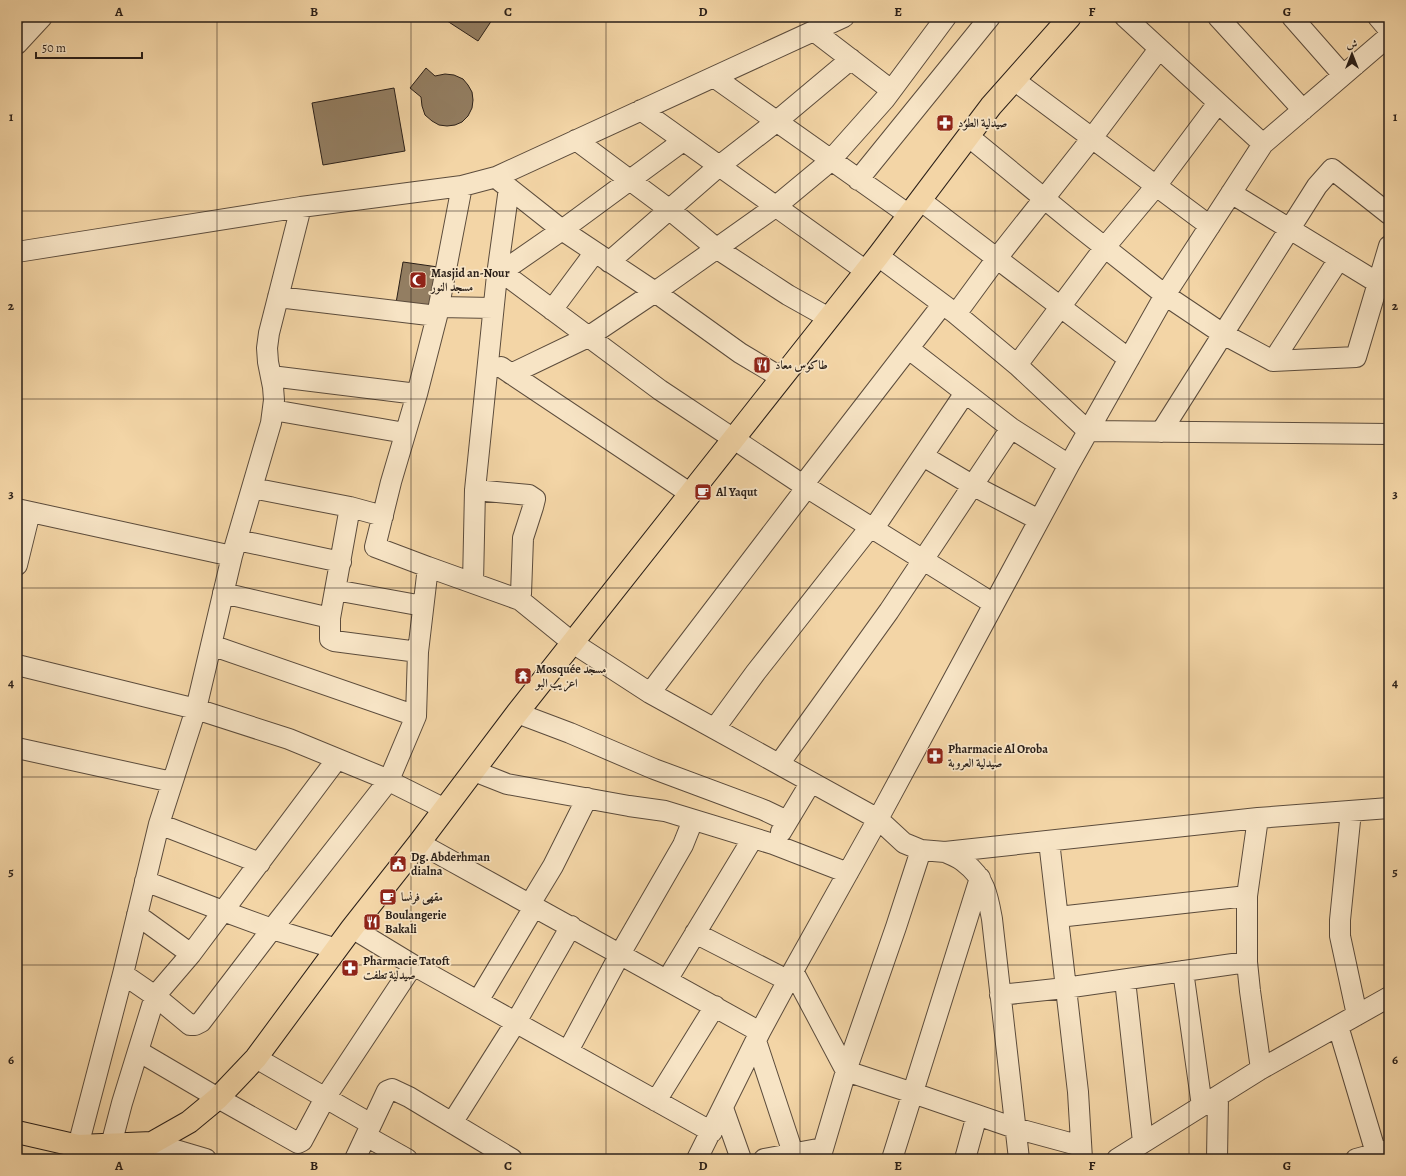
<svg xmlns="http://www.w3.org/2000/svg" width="1406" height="1176" font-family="Alegreya,Amiri,serif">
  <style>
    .building { fill: #937e62; stroke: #2a1f18 }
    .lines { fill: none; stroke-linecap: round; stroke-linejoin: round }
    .minor-casing { stroke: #5c4c3c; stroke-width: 22 }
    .major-casing { stroke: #2a1f18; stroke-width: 24 }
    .minor { stroke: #f7e4c5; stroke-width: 20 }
    .major { stroke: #f3d5a6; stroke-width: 22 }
    .grid { fill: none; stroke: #2a1f18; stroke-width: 1; stroke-opacity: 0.55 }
    .labels { text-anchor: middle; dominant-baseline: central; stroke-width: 3.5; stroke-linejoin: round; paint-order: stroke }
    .poi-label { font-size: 12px; font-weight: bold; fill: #2a1f18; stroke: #f7e4c5; text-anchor: start }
    .neatline { fill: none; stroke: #2a1f18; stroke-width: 1.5 }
    .grid-label { font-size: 13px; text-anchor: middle; font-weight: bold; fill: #2a1f18 }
  </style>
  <rect width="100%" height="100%" fill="#f3d5a6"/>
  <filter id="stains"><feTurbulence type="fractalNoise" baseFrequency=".005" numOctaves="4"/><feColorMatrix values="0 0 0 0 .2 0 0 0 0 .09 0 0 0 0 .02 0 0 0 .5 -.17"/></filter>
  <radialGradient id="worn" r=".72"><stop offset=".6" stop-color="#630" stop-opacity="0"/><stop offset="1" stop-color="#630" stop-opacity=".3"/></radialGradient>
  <path class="building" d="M441,17h53l-16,24z
    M1229,17h14l-7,7z
    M426,68l9,8 10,-2 9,1 9,4 5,6 4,7 1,8 -1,8 -4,8 -6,6 -7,3 -8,1 -8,-1 -7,-4 -7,-6 -3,-9 -1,-9 -11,-9z
    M394,88l11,63 -82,14 -11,-62z
    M403,262l35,5 -6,40 -36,-4z"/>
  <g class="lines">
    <g class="minor-casing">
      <path id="minor" d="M1125,17l138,127
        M1218,17l85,93
        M1292,17l51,58
        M1378,17l11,13
        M814,31l77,59
        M17,44l25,-27
        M714,77l195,138
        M1014,80l196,146
        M641,110l225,161
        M968,136l106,87 91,72 58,39 -62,98
        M576,140l94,70 46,38 72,47 41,23
        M858,180l132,-163
        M500,181l62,49 93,62 85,61 42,25
        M509,188l-12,87 -22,215 54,5 6,4 -2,8 -10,31 -2,56
        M1231,193l147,90
        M920,200l209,159
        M1389,214l-57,-45 -15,17 -94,148 50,27 83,-4 33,-111
        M17,252l284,-45 161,-21 34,-9 348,-160
        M878,256l78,58 61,51 71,66 301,3
        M609,262l109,-95 59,-46 74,-62
        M503,273l157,117 143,95 139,-180
        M497,275l65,-45 121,-89
        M278,297l159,19
        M439,307l54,1
        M552,310l43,-58
        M956,314l41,-56 95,-120 67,-89
        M909,349l102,79 58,37
        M1273,361l66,-102
        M1017,365l88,-118 51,-61 62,-83
        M501,367l190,127
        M511,374l77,-37 67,-45 120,-85 53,-44 57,-64 61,-82
        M271,376l146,18
        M273,410l132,23
        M923,456l49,29 67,35
        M803,485l191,119
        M252,488l98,19 33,9
        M17,509l215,47
        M874,528l91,-135
        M237,540l104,22
        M17,565l13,-53
        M428,567l-53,-20 16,-65 26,-88 20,-78 25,-130
        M473,583l2,-93
        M335,590l88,16
        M223,593l107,25v21l4,2 84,11
        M330,618l20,-111
        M211,645l205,71
        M17,665l179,44 93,30 90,37 66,33
        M650,693l157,-206
        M517,713l53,20 84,36 110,41 23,11
        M715,728l41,-56 115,-146
        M17,748l155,34
        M337,759l-146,195 -36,42 -17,55 80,47 80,45 4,-2 23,-43 88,-133
        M779,764l110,-153 122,-183
        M474,771l33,13 122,22 36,5 108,33 75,29
        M1351,811l-11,109v16l17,79
        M1258,818l-11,78v66l3,29 11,78
        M159,824l101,39
        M781,832l30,-50
        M1049,841l29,251 4,67
        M419,843l341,189
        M945,852c7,3 15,6 20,11 20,15 23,34 27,56l27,240
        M145,881l78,30 49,18 65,20
        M530,904l23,-38 34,-68
        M137,915l54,39
        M1058,917l189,-21
        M352,928l61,37 299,167
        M695,933l94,48
        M793,971l53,100 67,22 102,35 66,18
        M1183,971l19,135
        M123,974l32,22 35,29h5l6,-3 71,-93 117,-149 27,-64 2,-64 10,-85 92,33 53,43 77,50 228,126 26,24 17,7 24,2 313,-34 131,-10
        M667,980l86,-142
        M1125,980l18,162
        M1000,995l65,-7 182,-26
        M478,1001l56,-94
        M1338,1026l38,127
        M756,1041l37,112
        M568,1051l52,-97 63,-109 10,-25
        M256,1058l115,66
        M656,1101l59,-95
        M723,1108l18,51
        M452,1123l64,-101 55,-96
        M366,1136l41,23
        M152,1143l54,16
        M78,1146l45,-172 36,-150 37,-115 36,-153 39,-133 3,-23 -1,-13 -5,-25 -1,-14 2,-15 32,-126
        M114,1159l-3,-14 11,-42 16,-52
        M355,1159l32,-68 5,-2 17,8 103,62
        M697,1159l63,-127 33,-61 85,-152 191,-354 96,-170 98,-151 126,-108
        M764,1159l59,-11
        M820,1159l26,-88 50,-144 25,-77
        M892,1159l88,-281
        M965,1159l12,-44
        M1117,1159l144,-90 128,-72
        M1217,1159l1,-63
        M1356,1159l33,-9"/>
    </g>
    <g class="major-casing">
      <path id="major" d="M17,1132l61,14 74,-3 37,-21 29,-24 38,-40 96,-130 67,-85 98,-130 361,-457 113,-150 79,-89"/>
    </g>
    <use href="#minor" class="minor"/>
    <use href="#major" class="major"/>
  </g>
  <path class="grid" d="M217,17v1142M411,17v1142M606,17v1142M800,17v1142M995,17v1142M1189,17v1142M17,211h1372M17,399h1372M17,588h1372M17,777h1372M17,965h1372"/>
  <defs>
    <g id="pharmacy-square" transform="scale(0.9)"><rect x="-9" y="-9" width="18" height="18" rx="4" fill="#8f2418" stroke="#f7e4c5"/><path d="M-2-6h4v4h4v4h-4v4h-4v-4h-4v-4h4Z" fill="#fff"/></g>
    <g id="mosque-square" transform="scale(0.9)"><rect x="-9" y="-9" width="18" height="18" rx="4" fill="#8f2418" stroke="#f7e4c5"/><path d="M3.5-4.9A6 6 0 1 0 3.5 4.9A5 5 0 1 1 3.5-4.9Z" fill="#fff"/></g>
    <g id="restaurant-square" transform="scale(0.9)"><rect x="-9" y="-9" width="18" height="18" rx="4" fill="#8f2418" stroke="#f7e4c5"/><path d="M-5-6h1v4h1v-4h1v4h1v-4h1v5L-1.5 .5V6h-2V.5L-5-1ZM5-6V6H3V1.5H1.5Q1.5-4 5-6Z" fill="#fff"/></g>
    <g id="cafe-square" transform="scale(0.9)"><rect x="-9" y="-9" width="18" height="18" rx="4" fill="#8f2418" stroke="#f7e4c5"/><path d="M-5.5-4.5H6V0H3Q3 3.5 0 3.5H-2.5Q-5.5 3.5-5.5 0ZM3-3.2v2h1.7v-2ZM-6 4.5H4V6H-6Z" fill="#fff"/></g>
    <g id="temple-square" transform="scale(0.9)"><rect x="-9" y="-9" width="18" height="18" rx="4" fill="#8f2418" stroke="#f7e4c5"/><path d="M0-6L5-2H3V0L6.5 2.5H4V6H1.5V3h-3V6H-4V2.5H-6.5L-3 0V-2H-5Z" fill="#fff"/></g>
    <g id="civic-square" transform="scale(0.9)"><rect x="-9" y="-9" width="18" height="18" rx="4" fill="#8f2418" stroke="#f7e4c5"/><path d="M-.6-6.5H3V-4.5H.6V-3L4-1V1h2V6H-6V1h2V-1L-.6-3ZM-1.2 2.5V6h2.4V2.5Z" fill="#fff"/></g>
  </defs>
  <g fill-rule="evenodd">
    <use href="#pharmacy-square" x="945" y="123"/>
    <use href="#mosque-square" x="418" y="280"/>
    <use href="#restaurant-square" x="762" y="365"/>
    <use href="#cafe-square" x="703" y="492"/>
    <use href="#temple-square" x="523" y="676"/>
    <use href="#pharmacy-square" x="935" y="756"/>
    <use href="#civic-square" x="398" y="864"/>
    <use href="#cafe-square" x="388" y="897"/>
    <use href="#restaurant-square" x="372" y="922"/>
    <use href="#pharmacy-square" x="350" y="968"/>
  </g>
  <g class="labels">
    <g class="poi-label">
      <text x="958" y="123">صيدلية الطود</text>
      <text x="431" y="273">Masjid an-Nour<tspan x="431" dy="14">مسجد النور</tspan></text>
      <text x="775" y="365">طاكوس معاد</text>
      <text x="716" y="492">Al Yaqut</text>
      <text x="536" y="669">Mosquée مسجد<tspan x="536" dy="14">اعزيب البو</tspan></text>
      <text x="948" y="749">Pharmacie Al Oroba<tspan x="948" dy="14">صيدلية العروبة</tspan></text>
      <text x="411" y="857">Dg. Abderhman<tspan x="411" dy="14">dialna</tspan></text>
      <text x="401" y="897">مقهى فرنسا</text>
      <text x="385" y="915">Boulangerie<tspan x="385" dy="14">Bakali</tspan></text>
      <text x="363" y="961">Pharmacie Tatoft<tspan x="363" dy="14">صيدلية تطفت</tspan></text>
    </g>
  </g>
  <rect width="1406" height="1176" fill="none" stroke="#f3d5a6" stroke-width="44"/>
  <g transform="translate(1352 54)" stroke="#f7e4c5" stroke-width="3" paint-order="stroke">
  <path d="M0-3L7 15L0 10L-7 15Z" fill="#2a1f18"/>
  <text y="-6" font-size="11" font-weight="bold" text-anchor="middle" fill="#2a1f18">ش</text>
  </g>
  <path d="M36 52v6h106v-6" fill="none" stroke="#2a1f18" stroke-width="2"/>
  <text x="42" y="52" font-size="12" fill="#2a1f18" stroke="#f7e4c5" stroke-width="3" paint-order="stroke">50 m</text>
  <rect x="22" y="22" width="1362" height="1132" class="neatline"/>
  <g class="grid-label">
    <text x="119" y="16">A</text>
    <text x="314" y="16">B</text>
    <text x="508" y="16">C</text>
    <text x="703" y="16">D</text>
    <text x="898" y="16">E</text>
    <text x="1092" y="16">F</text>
    <text x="1287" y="16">G</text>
    <text x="11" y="121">1</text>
    <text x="1395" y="121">1</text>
    <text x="11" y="310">2</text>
    <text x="1395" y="310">2</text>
    <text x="11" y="498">3</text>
    <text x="1395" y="498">3</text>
    <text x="11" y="687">4</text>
    <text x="1395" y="687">4</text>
    <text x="11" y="876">5</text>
    <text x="1395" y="876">5</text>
    <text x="11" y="1064">6</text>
    <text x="1395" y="1064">6</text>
    <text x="119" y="1170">A</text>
    <text x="314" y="1170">B</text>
    <text x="508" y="1170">C</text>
    <text x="703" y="1170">D</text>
    <text x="898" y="1170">E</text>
    <text x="1092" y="1170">F</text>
    <text x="1287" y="1170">G</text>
  </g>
  <rect width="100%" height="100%" filter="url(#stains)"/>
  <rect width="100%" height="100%" fill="url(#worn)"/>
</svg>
